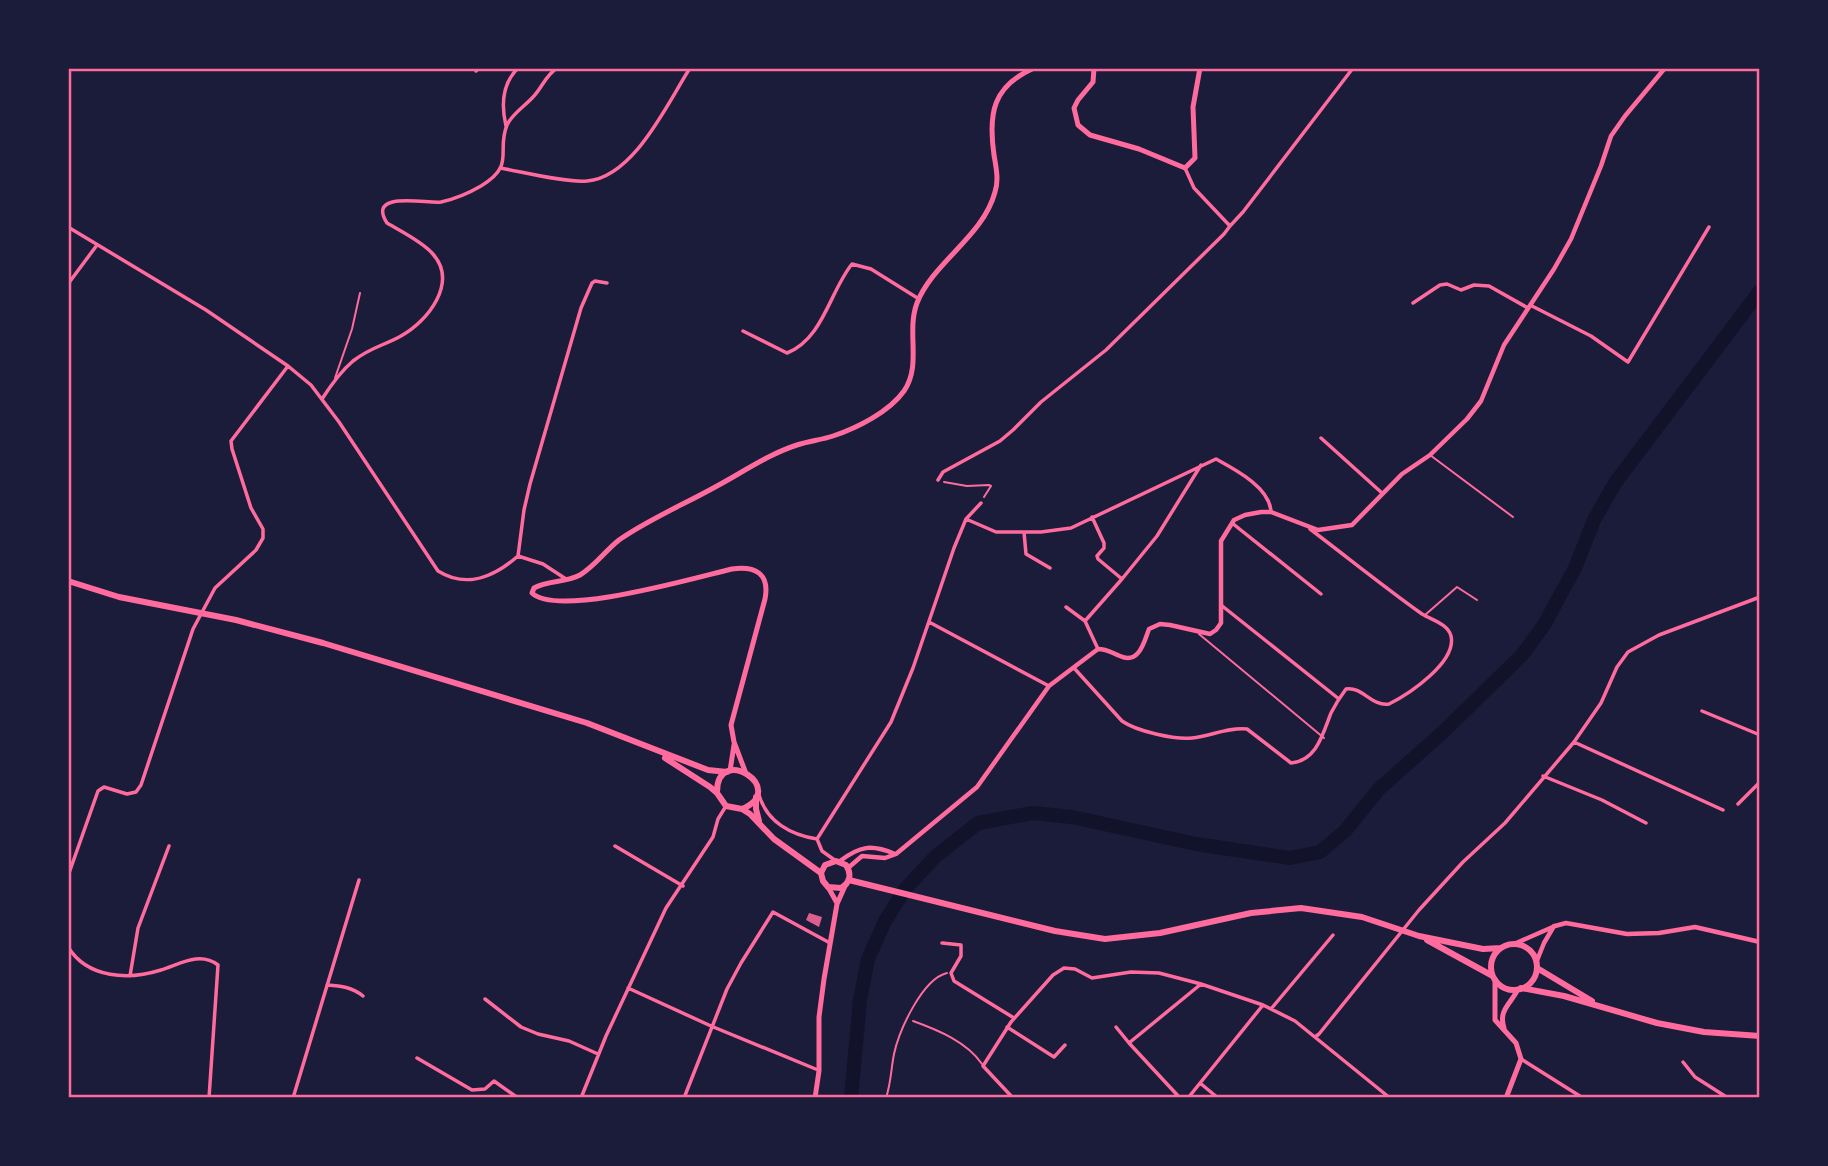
<svg xmlns="http://www.w3.org/2000/svg" width="1828" height="1166" font-family="Ubuntu,sans-serif">
  <style>
    .lines { fill: none; stroke-linecap: round; stroke-linejoin: round }
    .river { stroke: #12122b; stroke-width: 14 }
    .building { fill: #dd5f8e }
    .path { stroke: #ff6b9d; stroke-width: 2 }
    .service { stroke: #ff6b9d; stroke-width: 2 }
    .minor { stroke: #ff6b9d; stroke-width: 3.5 }
    .tertiary { stroke: #ff6b9d; stroke-width: 4.5 }
    .secondary { stroke: #ff6b9d; stroke-width: 5 }
    .primary { stroke: #ff6b9d; stroke-width: 6 }
    .neatline { fill: none; stroke: #ff6b9d; stroke-width: 2.5 }
  </style>
  <rect width="100%" height="100%" fill="#1b1b3a"/>
  <g class="lines">
    <path class="river" d="M851,1098l9,-98 8,-41 17,-38 21,-33 30,-32 42,-33 55,-10 39,4 124,27 94,14 30,-6 25,-21 34,-42 64,-57 79,-77 22,-30 31,-57 19,-48 21,-37 145,-192"/>
  </g>
  <path class="building" d="M809,913l13,4 -3,10 -13,-7z"/>
  <g class="lines">
    <path class="path" d="M944,482l23,4 22,-1 2,1 -7,11
      M886,1098c5,-15 5,-29 8,-44 5,-23 28,-75 53,-81"/>
    <path class="service" d="M335,378l17,-49 8,-36
      M1430,455l83,62
      M1425,615l32,-28 20,13
      M1199,634l125,104
      M913,1021c25,9 54,21 69,43"/>
    <path class="minor" d="M476,71l3,-3
      M506,126c-5,-21 -4,-42 12,-58
      M500,168c23,4 66,15 87,13 47,-4 80,-77 103,-113
      M1230,226l13,-14 110,-144
      M68,227l138,83 82,56 23,19 28,37 99,149c29,18 56,6 80,-15l25,8 23,15
      M68,284l29,-39
      M1413,303l27,-18 7,-1 14,6 13,-5 15,1 39,22
      M1530,305l61,31 37,26 81,-135
      M743,331l44,22c36,-14 43,-62 65,-89l19,5 48,30
      M322,399c9,-14 18,-27 31,-38 18,-14 30,-15 48,-25 27,-15 58,-54 31,-83 -11,-12 -30,-21 -45,-30 -21,-33 40,-19 54,-21 14,-3 28,-9 40,-16 35,-21 15,-34 26,-61 5,-11 18,-19 26,-28 9,-9 12,-21 24,-29
      M1321,438l61,55
      M938,480l5,-8 57,-31 13,-11 28,-28 65,-52 118,-116 6,-8 -36,-38 -9,-20
      M1092,517l12,26v5l-7,8 1,3 24,20 35,-43 44,-71
      M966,519l30,13h45l30,-4 145,-69c20,11 53,28 55,52
      M1232,523l89,71
      M1024,532l2,22 24,14
      M518,556l6,-46 6,-26 51,-176 11,-25 3,-2 12,2
      M1221,605l118,94
      M1066,607l19,14 13,28
      M1085,621l37,-42
      M929,622l120,64
      M1074,668l48,53c14,10 53,19 70,17 19,-2 36,-11 55,-9l44,34c26,-2 32,-30 40,-50 4,-8 9,-16 15,-24 16,-3 26,18 43,15 20,-10 68,-42 62,-68 -3,-12 -19,-16 -29,-22 -38,-27 -75,-57 -112,-85
      M1702,711l58,24
      M1574,742l149,68
      M1543,776l59,24 44,23
      M759,795c8,27 32,40 58,44
      M1738,804l22,-22
      M817,839l74,-117 22,-54 41,-120 12,-29 15,-16
      M817,839l5,12 14,10
      M615,846l68,40
      M68,876l30,-85 6,-4 23,7 9,-2 5,-7 52,-156 22,-41 41,-38 7,-12v-9l-12,-21 -19,-59 -1,-8 57,-75
      M942,943l19,2v11l-10,17 3,8 60,37
      M68,947c20,32 61,33 93,23 19,-6 39,-19 57,-5l-9,133
      M130,976l8,-48 31,-82
      M327,985c14,1 25,2 36,11
      M628,988l83,38 107,44
      M485,999l36,28 17,7 31,7 29,13
      M1271,1009l62,-74
      M1007,1027l47,30 11,-12
      M1116,1027l13,16
      M1315,1037l4,-3 100,-124 44,-48 42,-39 69,-81 27,-39 16,-36 11,-15 31,-17 101,-38
      M417,1058l55,32 13,-1 9,-8 24,17
      M1521,1059l62,39
      M1683,1062l12,15 33,21
      M1200,1083l18,15
      M293,1098l66,-218
      M581,1098l25,-62 60,-128 47,-71 5,-18 8,-13
      M684,1098l43,-109 14,-26 32,-51 57,31
      M1013,1098l-30,-32 28,-44 42,-47 11,-7 11,1 17,9 39,-6 28,1 42,11 62,21 32,16 95,77
      M1180,1098l-51,-55 72,-59
      M1188,1098l75,-93"/>
    <path class="tertiary" d="M840,861c20,-15 31,-17 55,-7
      M848,868l14,-12 23,2 11,-4 81,-67 72,-101 49,-37c9,0 14,4 22,7 19,9 24,-14 29,-27l11,-5 10,1 40,9 6,-4 5,-7v-82l13,-21 11,-5 16,-3h10l47,18 34,-5 50,-51 28,-19 37,-36 14,-18 23,-56 50,-76 17,-30 30,-73 10,-30 14,-20 40,-48
      M1514,944l41,-18 11,-3 61,11 32,-1 36,-6 65,15
      M1536,963l8,-20 10,-17"/>
    <path class="secondary" d="M1094,68l-1,14 -15,18 -4,8 4,17 12,10 49,14 46,19 10,-10 -2,-51 7,-39
      M730,771l4,-26
      M745,771l-11,-29 -3,-17 34,-126c5,-26 -10,-33 -33,-30 -35,8 -174,49 -200,24l2,-5c14,-8 31,-5 46,-13 15,-9 25,-24 39,-35 30,-21 66,-36 98,-54 26,-14 52,-32 80,-41 12,-4 24,-5 36,-9 24,-8 56,-24 71,-45 18,-26 2,-59 13,-88 16,-41 66,-66 78,-111 4,-12 1,-25 -1,-37 -6,-42 -1,-69 40,-87
      M828,887l9,16
      M1495,979v41l21,23 5,16 -15,39
      M1504,1028c-6,-18 7,-24 14,-39
      M815,1098l4,-27v-54l5,-38 13,-75 8,-18"/>
    <path class="primary" d="M68,581l51,16 117,23 87,23 264,80 121,47 19,2
      M665,758l45,29 7,6 9,13 16,3 8,5 24,25 47,34 2,8 5,6 13,1c9,-5 11,-14 5,-23l-10,-4 -11,4 -4,8
      M717,793c-1,-51 73,-4 25,16
      M756,797v12l3,12
      M849,880l206,51 50,8 55,-6 91,-20 50,-5 61,9 57,19 64,13 18,-1
      M1427,940l64,35
      M1491 967a23 23 0 1 1 46 0a23 23 0 1 1-46 0Z
      M1537,968l55,33
      M1521,988l43,8 93,27 47,9 56,4"/>
  </g>
  <rect width="1828" height="1166" fill="none" stroke="#1b1b3a" stroke-width="140"/>
  <rect x="70" y="70" width="1688" height="1026" class="neatline"/>
</svg>
